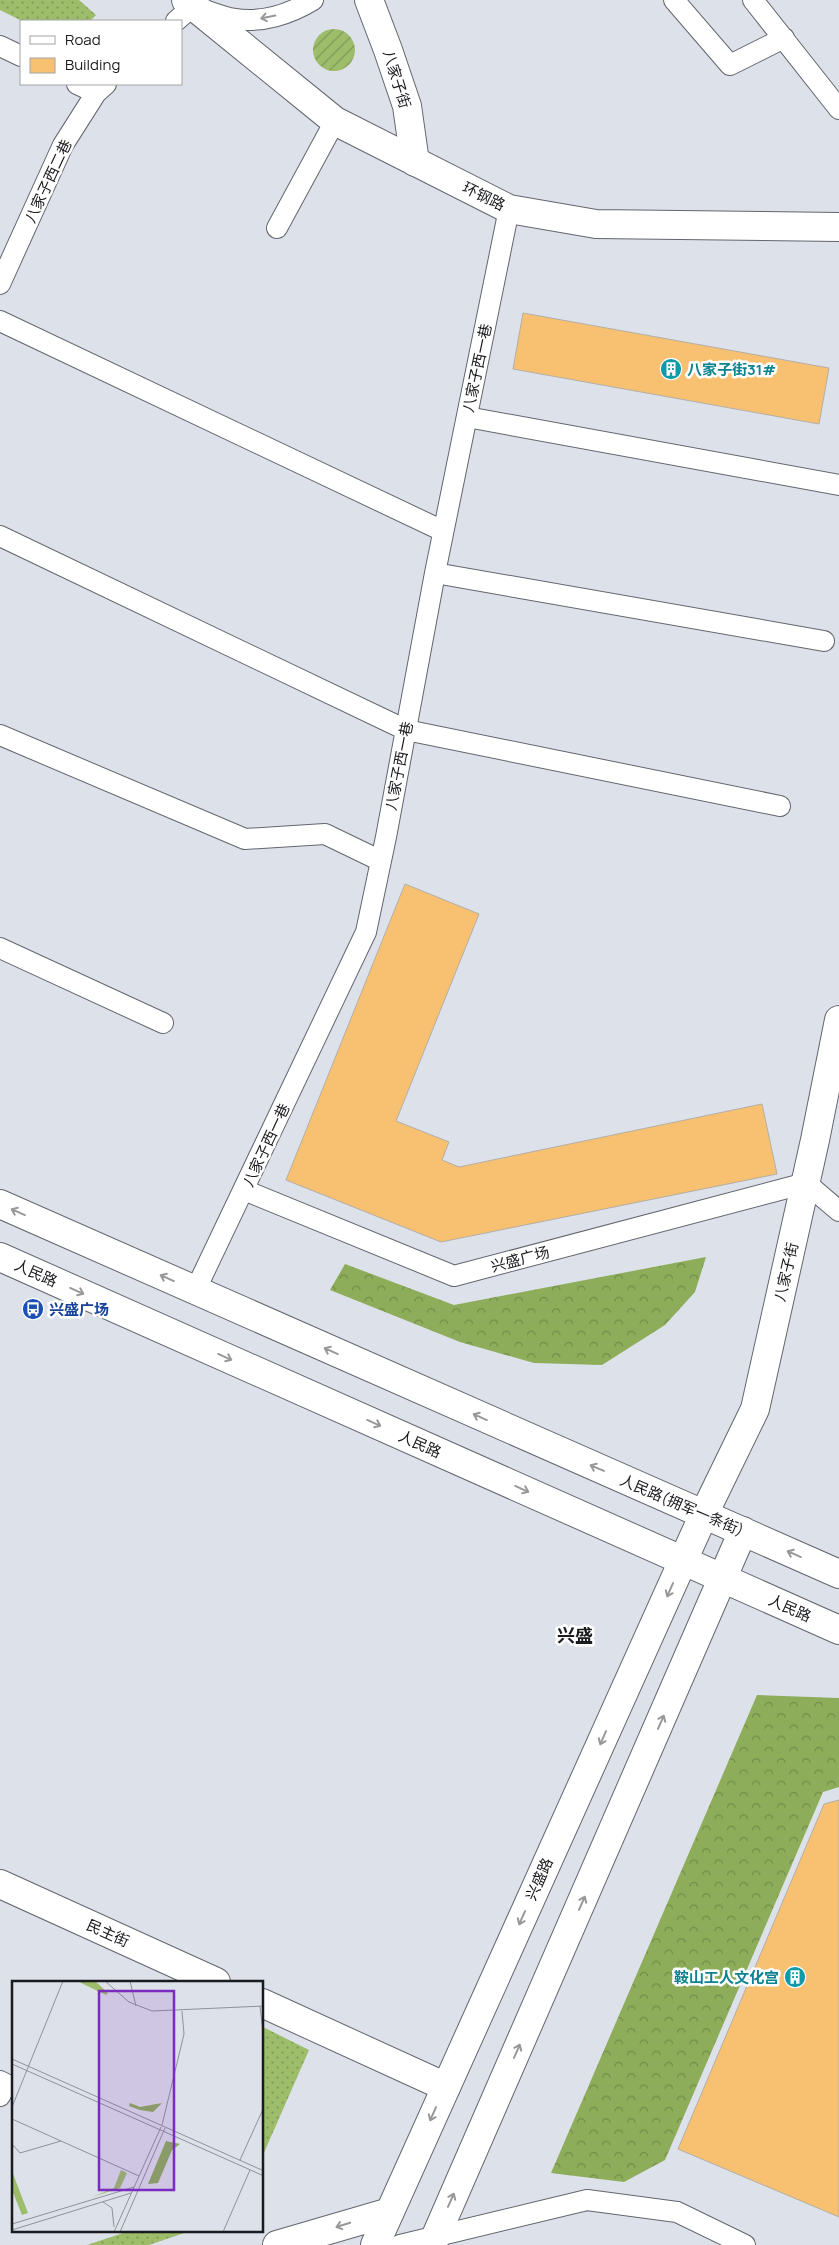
<svg xmlns="http://www.w3.org/2000/svg" width="839" height="2245" font-family="Manrope,'Noto Sans SC',sans-serif">
  <style>
    .grass { fill: url(#grass-dots) }
    .forest { fill: url(#forest-crowns) }
    .garden { fill: url(#garden-furrows) }
    .building { fill: #f7c171; stroke: #b3aea6 }
    .lines { fill: none; stroke-linecap: round; stroke-linejoin: round }
    .lane-casing { stroke: #63666e; stroke-width: 22 }
    .street-casing { stroke: #63666e; stroke-width: 30 }
    .secondary-casing { stroke: #63666e; stroke-width: 30 }
    .primary-casing { stroke: #63666e; stroke-width: 30 }
    .lane { stroke: #fff; stroke-width: 20 }
    .street { stroke: #fff; stroke-width: 28 }
    .secondary { stroke: #fff; stroke-width: 28 }
    .primary { stroke: #fff; stroke-width: 28 }
    .oneway { stroke: #98989a }
    .labels { text-anchor: middle; dominant-baseline: central; stroke-width: 5; stroke-linejoin: round; paint-order: stroke }
    .street-label { font-size: 15px; fill: #1a1b1e; stroke: #fff }
    .culture-label { font-size: 15px; font-weight: bold; fill: #0d838f; stroke: #fff; text-anchor: start }
    .transit-label { font-size: 15px; font-weight: bold; fill: #164399; stroke: #fff; text-anchor: start }
    .quarter-label { font-size: 18px; font-weight: bold; fill: #1a1b1e; stroke: #fff }
    .inset-road { fill: none; stroke: #8f9298; stroke-width: 1 }
    .view { fill: #7b2cbf; fill-opacity: 0.15; stroke: #7b2cbf; stroke-width: 2.5 }
    .inset-edge { fill: none; stroke: #1a1b1e; stroke-width: 2.5 }
  </style>
  <defs>
    <pattern id="grass-dots" width="8" height="8" patternUnits="userSpaceOnUse" patternTransform="scale(1.25)"><rect width="8" height="8" fill="#9dbd6a"/><path d="M2 2h.1M6 6h.1" fill="none" stroke="#7f9957" stroke-width="1.8" stroke-linecap="round"/></pattern>
    <pattern id="forest-crowns" width="20" height="18" patternUnits="userSpaceOnUse" patternTransform="scale(1.25)"><rect width="20" height="18" fill="#8ead5a"/><path d="M2 6a3 3 0 1 1 6 0M12 15a3 3 0 1 1 6 0" fill="none" stroke="#738c4a"/></pattern>
    <pattern id="garden-furrows" width="10" height="10" patternUnits="userSpaceOnUse" patternTransform="scale(1.25)"><rect width="10" height="10" fill="#9dbd6a"/><path d="M-1 1l2-2M0 10L10 0M9 11l2-2" fill="none" stroke="#7f9957"/></pattern>
  </defs>
  <rect width="100%" height="100%" fill="#dde1ea"/>
  <path class="grass" d="M0,0h79l17,15 -6,6h-68l-22,-11z
    M263,2027l46,23 -46,105z
    M129,2231h61l-41,14h-62z"/>
  <path class="forest" d="M706,1257l-11,35 -30,33 -63,40 -68,-2 -74,-21 -130,-52 15,-26 109,41z
    M757,1695l82,3v89l-16,5 -158,368 -41,22 -73,-9z"/>
  <path class="garden" d="M313 50a21 21 0 1 1 42 0a21 21 0 1 1-42 0Z"/>
  <path class="building" d="M523,313l306,55 -10,56 -306,-55z
    M405,884l74,30 -83,207 53,21 -7,18 17,7 303,-63 15,70 -336,68 -155,-62z
    M839,1800v417l-161,-68 146,-345z"/>
  <g class="lines">
    <g class="lane-casing">
      <path id="lane" d="M674,0l56,65 54,-27
        M753,0l86,109
        M176,21l17,-15c13,4 28,11 42,13 27,4 55,-5 78,-19
        M0,46l21,10
        M77,84l19,9
        M277,228l58,-107
        M0,284l63,-139 33,-52 10,-9
        M0,321l443,210
        M467,417l372,68
        M0,536l406,194 374,76
        M435,573l389,68
        M0,735l245,104 80,-5 56,27
        M0,948l163,75
        M244,1190l210,86 352,-93 33,28
        M195,1291l171,-359 20,-95 49,-264 74,-364
        M0,2081l6,3 -6,12
        M400,2245l187,-45 90,12 68,33"/>
    </g>
    <g class="street-casing">
      <path id="street" d="M369,0l19,50 19,56 8,56
        M0,1884l216,98
        M262,2003l184,84"/>
    </g>
    <g class="secondary-casing">
      <path id="secondary" d="M186,0l149,121 174,88 87,15 243,3
        M704,1514l51,-105 60,-269 24,-120"/>
    </g>
    <g class="primary-casing">
      <path id="primary" d="M0,1204l839,370
        M0,1257l839,373
        M277,2245l113,-33
        M375,2245l329,-731
        M432,2245l311,-714"/>
    </g>
    <use href="#lane" class="lane"/>
    <use href="#street" class="street"/>
    <use href="#secondary" class="secondary"/>
    <use href="#primary" class="primary"/>
  </g>
  <defs><path id="oneway-shaft" d="M-6 0H5M1.5-3L5.5 0L1.5 3" fill="none" stroke-width="1.6" stroke-linecap="round" stroke-linejoin="round" transform="scale(1.25)"/></defs>
  <g class="oneway">
    <use href="#oneway-shaft" transform="translate(268 17) rotate(169)"/>
    <use href="#oneway-shaft" transform="translate(18 1212) rotate(-156)"/>
    <use href="#oneway-shaft" transform="translate(167 1278) rotate(-156)"/>
    <use href="#oneway-shaft" transform="translate(77 1291) rotate(24)"/>
    <use href="#oneway-shaft" transform="translate(331 1351) rotate(-156)"/>
    <use href="#oneway-shaft" transform="translate(225 1357) rotate(24)"/>
    <use href="#oneway-shaft" transform="translate(480 1417) rotate(-156)"/>
    <use href="#oneway-shaft" transform="translate(374 1423) rotate(24)"/>
    <use href="#oneway-shaft" transform="translate(597 1468) rotate(-157)"/>
    <use href="#oneway-shaft" transform="translate(522 1489) rotate(24)"/>
    <use href="#oneway-shaft" transform="translate(794 1554) rotate(-156)"/>
    <use href="#oneway-shaft" transform="translate(670 1590) rotate(114)"/>
    <use href="#oneway-shaft" transform="translate(661 1722) rotate(-66)"/>
    <use href="#oneway-shaft" transform="translate(603 1738) rotate(114)"/>
    <use href="#oneway-shaft" transform="translate(582 1903) rotate(-66)"/>
    <use href="#oneway-shaft" transform="translate(522 1918) rotate(114)"/>
    <use href="#oneway-shaft" transform="translate(517 2051) rotate(-66)"/>
    <use href="#oneway-shaft" transform="translate(433 2114) rotate(114)"/>
    <use href="#oneway-shaft" transform="translate(451 2200) rotate(-66)"/>
    <use href="#oneway-shaft" transform="translate(343 2225) rotate(163)"/>
  </g>
  <defs>
    <g id="building-disc" transform="scale(1.125)"><circle r="9.5" fill="#0f9aa8" stroke="#fff"/><path d="M-4-6H4V6H1V3H-1V6H-4ZM-2.5-4.3h1.7v1.8h-1.7ZM.8-4.3h1.7v1.8H.8ZM-2.5-1h1.7V.8h-1.7ZM.8-1h1.7V.8H.8Z" fill="#fff"/></g>
    <g id="bus-disc" transform="scale(1.125)"><circle r="9.5" fill="#1a4fb4" stroke="#fff"/><path d="M-5-6H5V4H4V6H2V4H-2V6H-4V4H-5ZM-3.5-4V0h7V-4ZM-3.5 1.2v1.5H-2V1.2ZM2 1.2v1.5H3.5V1.2Z" fill="#fff"/></g>
  </defs>
  <g fill-rule="evenodd">
    <use href="#building-disc" x="671" y="369"/>
    <use href="#bus-disc" x="33" y="1309"/>
    <use href="#building-disc" x="795" y="1977"/>
  </g>
  <g class="labels">
    <g class="street-label">
      <text transform="translate(397 79) rotate(73)">八家子街</text>
      <text transform="translate(48 181) rotate(-65)">八家子西二巷</text>
      <text transform="translate(484 196) rotate(26)">环钢路</text>
      <text transform="translate(477 368) rotate(-78)">八家子西一巷</text>
      <text transform="translate(399 766) rotate(-79)">八家子西一巷</text>
      <text transform="translate(266 1145) rotate(-65)">八家子西一巷</text>
      <text transform="translate(520 1259) rotate(-15)">兴盛广场</text>
      <text transform="translate(786 1272) rotate(-77)">八家子街</text>
      <text transform="translate(36 1273) rotate(24)">人民路</text>
      <text transform="translate(420 1444) rotate(24)">人民路</text>
      <text transform="translate(682 1505) rotate(23)">人民路(拥军一条街)</text>
      <text transform="translate(790 1608) rotate(24)">人民路</text>
      <text transform="translate(539 1879) rotate(-66)">兴盛路</text>
      <text transform="translate(108 1933) rotate(24)">民主街</text>
    </g>
    <g class="culture-label">
      <text x="687" y="369">八家子街31#</text>
      <text x="779" y="1977" text-anchor="end">鞍山工人文化宫</text>
    </g>
    <g class="transit-label">
      <text x="49" y="1309">兴盛广场</text>
    </g>
    <g class="quarter-label">
      <text x="575" y="1635">兴盛</text>
    </g>
  </g>
  <g transform="translate(12 1981)">
    <rect width="251" height="251" fill="#dde1ea"/>
    <path d="M65,0h18l13,12 -2,2zM109,189l6,3 -7,15 -28,9 22,-9zM0,190l16,42 -6,2 -10,-25z" fill="#9dbd6a"/>
    <path d="M118,122l10,4 22,-4 -9,9 -13,-2 -11,-4zM154,160l14,3 -8,6 -14,33 -10,1z" fill="#8ead5a"/>
    <path class="inset-road" d="M93,0l24,21 23,9 112,-5M118,0l6,25M248,25l4,34M0,78l252,112M0,83l252,112M0,126l51,-126M0,138l127,57M150,144l22,-91 -2,-23M0,163l8,9 41,-12M228,179l24,-53M91,221l9,6 2,19M0,243l122,-37M0,249l119,-37M102,251l47,-105M108,251l45,-104M211,251l27,-62"/>
    <path class="view" d="M87,10h75v199h-75z"/>
    <rect width="251" height="251" class="inset-edge"/>
  </g>
  <rect x="20" y="20" width="162" height="65" fill="#ffffff" stroke="#a3a4a5"/>
  <rect x="30" y="36" width="25" height="8" fill="#ffffff" stroke="#a3a4a5"/>
  <text x="65" y="45" font-size="15" fill="#1a1b1e">Road</text>
  <rect x="30" y="58" width="25" height="15" fill="#f7c171" stroke="#a3a4a5"/>
  <text x="65" y="70" font-size="15" fill="#1a1b1e">Building</text>
</svg>
